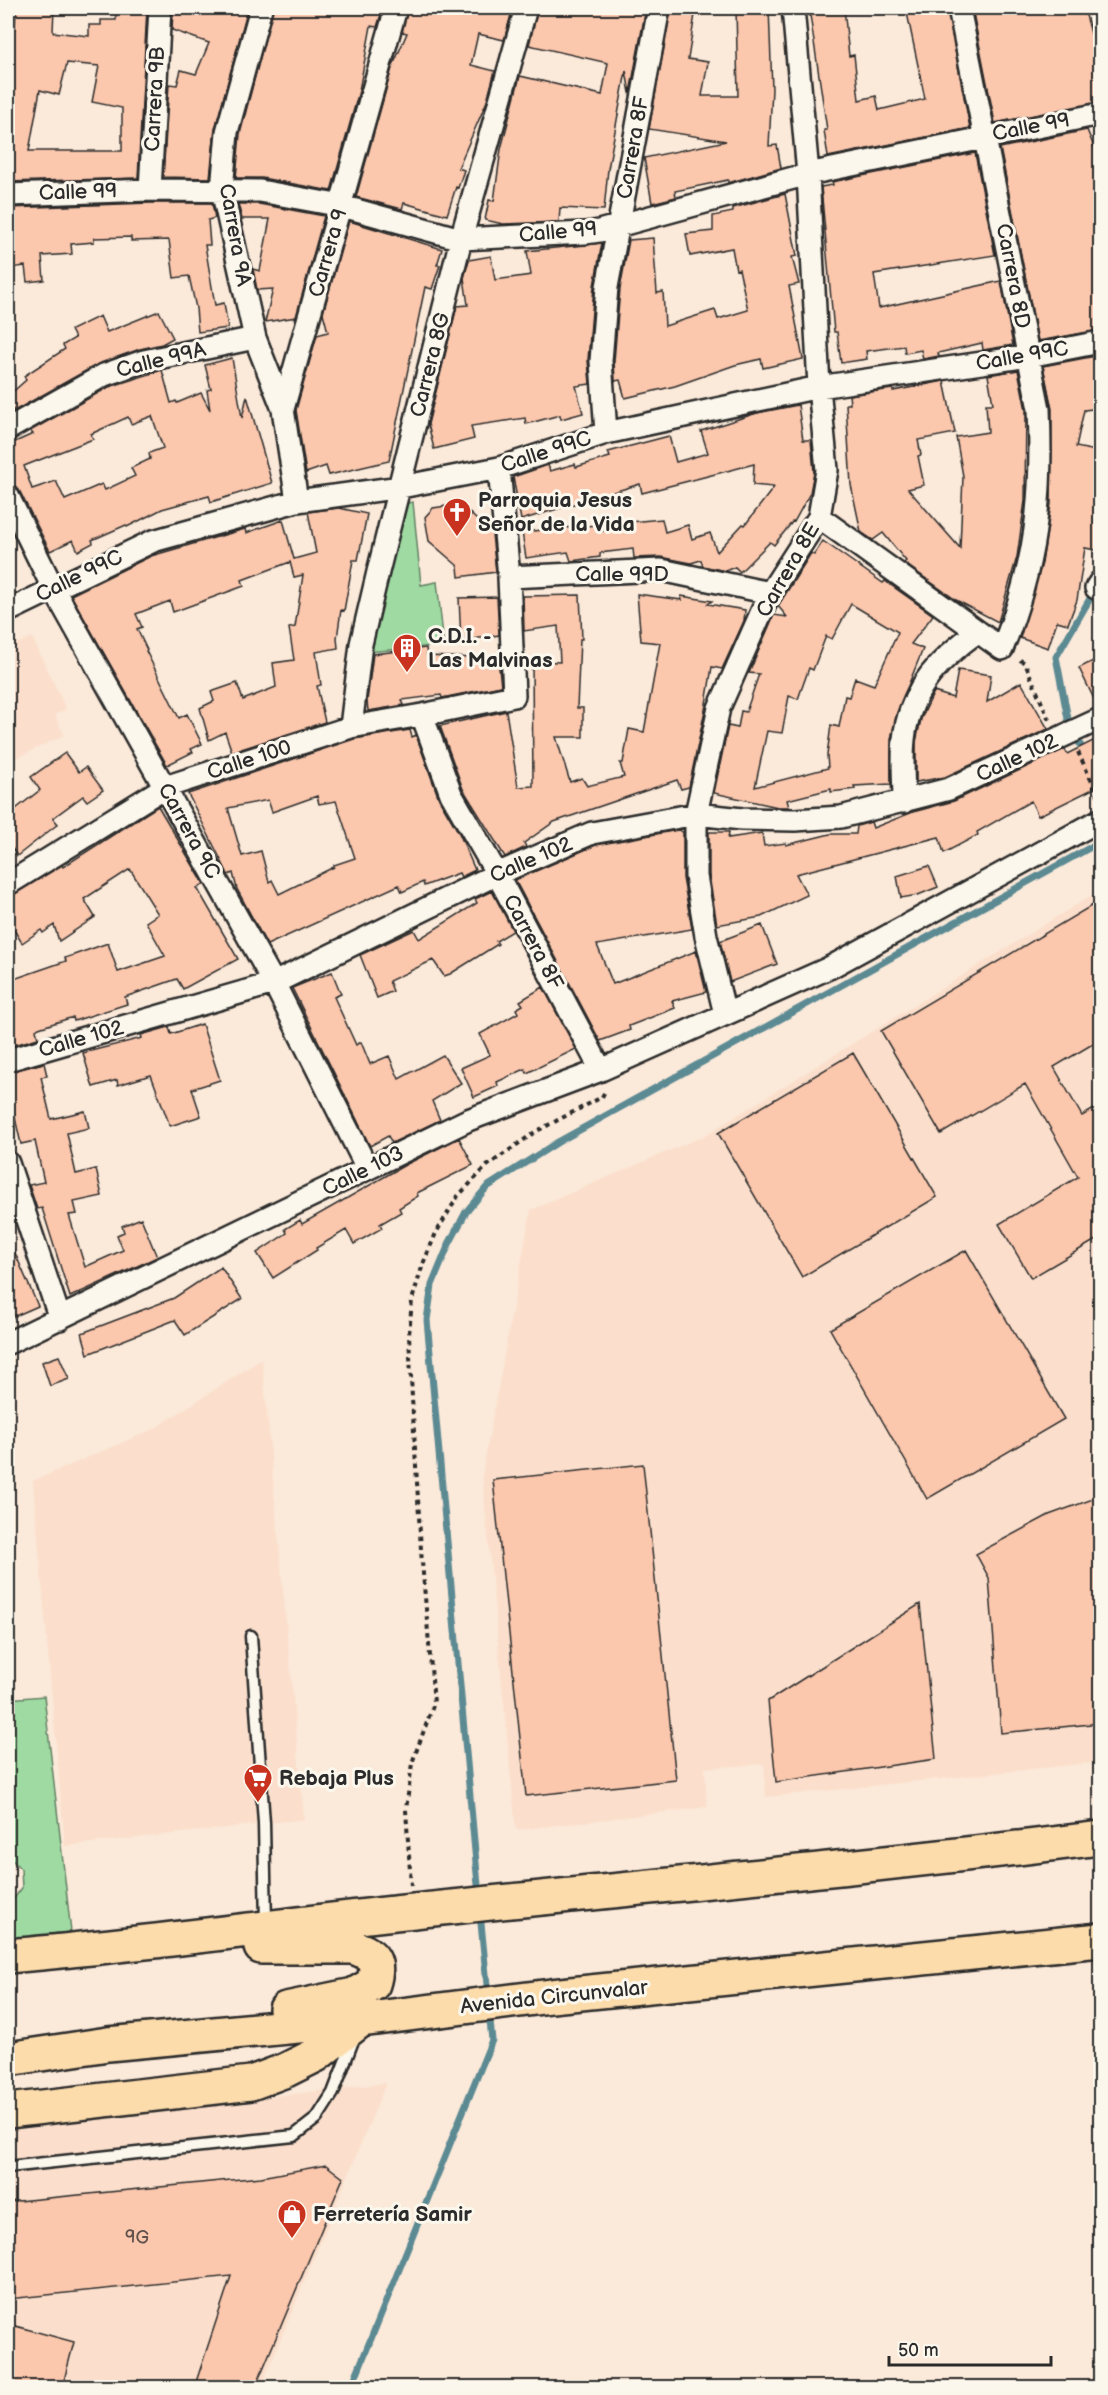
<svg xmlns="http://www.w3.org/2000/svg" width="1108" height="2395" font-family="'Balsamiq Sans',sans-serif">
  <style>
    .built { fill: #fbdfcc }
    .green { fill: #9edaa1; stroke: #648266; stroke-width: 1.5 }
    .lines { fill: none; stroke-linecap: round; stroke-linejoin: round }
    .stream { stroke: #5b8a93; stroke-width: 7 }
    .building { fill: #fbc7ad; stroke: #2b2b2b; stroke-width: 1.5; fill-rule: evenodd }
    .service-casing { stroke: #2b2b2b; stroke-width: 15 }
    .minor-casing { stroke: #2b2b2b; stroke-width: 26 }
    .trunk-casing { stroke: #2b2b2b; stroke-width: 38 }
    .path { stroke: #2b2b2b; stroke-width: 4; stroke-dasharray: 4.5 4.5; stroke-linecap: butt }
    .service { stroke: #fbf7ec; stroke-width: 10 }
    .minor { stroke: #fbf7ec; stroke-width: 21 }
    .trunk { stroke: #fddcac; stroke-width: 33 }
    .labels { text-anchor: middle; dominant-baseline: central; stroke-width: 6; stroke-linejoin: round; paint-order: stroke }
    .number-label { font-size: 18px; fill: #5f524c }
    .street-label { font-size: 21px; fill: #2b2b2b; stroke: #fbf7ec }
    .poi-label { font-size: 21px; font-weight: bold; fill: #2b2b2b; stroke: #fbf7ec; text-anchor: start }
  </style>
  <rect width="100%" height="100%" fill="#fbe9d9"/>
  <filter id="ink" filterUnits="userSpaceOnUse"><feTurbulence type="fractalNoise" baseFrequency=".0167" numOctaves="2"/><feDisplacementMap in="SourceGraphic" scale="12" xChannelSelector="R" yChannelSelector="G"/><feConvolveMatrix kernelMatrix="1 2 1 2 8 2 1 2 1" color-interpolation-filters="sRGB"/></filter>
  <g filter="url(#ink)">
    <path class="built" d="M32,637l34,72 -11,6 9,20 -56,27v-114z
      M1100,890v872l-334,35 -2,-33 -59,4 2,39 -191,23 -34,-355 49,-265 173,-74z
      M262,1359l42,460 -239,27 -32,-365 121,-52z
      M386,2083l-125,304h-253v-259z"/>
    <path class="green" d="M413,502l8,83 16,-3 7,63 -76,7 35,-148z
      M44,1696l27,236 -59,6 -4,-32 14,-18 -1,-19 -13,-13v-30h3l-3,-23v-104z"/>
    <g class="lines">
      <path class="stream" d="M1085,755l-17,-36 -12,-62 39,-67
        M479,1896l-52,-576 5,-35 17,-41 17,-32 21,-25 71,-45 542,-300
        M480,1913l8,82
        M351,2388l141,-348 -3,-28
        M1094,2388l6,-15"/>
    </g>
    <path class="building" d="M16,8h38l-1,24 36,4v-11h12v-5h15v-6l-6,-2 1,-4h36l-9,170 -130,4v-119l3,-35h4zM67,63l32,3 -7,36 30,6v43h-93l11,-61 19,5z
      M173,8h75l-33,121 -5,49 -47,-1 6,-93 8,1 4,-15 15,4 13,-31 -37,-13z
      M273,8h110l-6,19 -6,-1 -12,65 -28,100 -69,-13h-26l4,-44z
      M408,8h31l23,5 1,-3 4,1 1,-3h45l-9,32 -26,-6 -7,31 24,6 -8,30 -29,67 6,2 -6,18 -2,-1 -9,28 -43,-12 -2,6 -46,-12 36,-129 15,-35 -5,-1z
      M538,8h108l-16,85 -4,-22 -18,98 -4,41 -44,-2 -1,14 -56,2 -18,-4 4,-20 5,1 7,-52 19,-73 82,19 6,-32 -79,-18z
      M671,8h25l-8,51 20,3 -6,34h36l-2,-88h33l3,81 -3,57 8,-1 4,23 -53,15v-3l-53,11 1,6 -24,6 -8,-45 82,-17 -77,-12z
      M809,8h35l5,48 5,-1 5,45 17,-4 3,14 46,-11 -19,-91h41l23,120 -142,29 -4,-27h3z
      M972,8h112l17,61v33l-106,21z
      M1087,130l14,34v166l-63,11 -38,-193z
      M975,153l20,102 -121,19 5,34 122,-27 12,64 -30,5 -1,-7 -44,10 1,3 -16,3 -2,-9 -16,3 -1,-7 -38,5 1,8 -26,4 -4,-31h-3l-13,-145 12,-2 -1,-3z
      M785,194l12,62 -5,1 7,27 -10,2 14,73 -40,9 -2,-9 -26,6 -60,21 -50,12 -5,-18 -5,1 -1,-20 6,-72 9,-49 24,-2 4,55 6,-1 2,34 50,-16 3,9 30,-9 -9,-41 -3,1 -4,-22 -42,8 -4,-22 27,-3v-15l20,-4v-4z
      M150,203h62l3,15 -7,2 2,25h-5l10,60 9,-2 4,25 -30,4 -2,-24 -7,-32 -15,2 -5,-38 -38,1v-4l-37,1v4l-23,2 1,10 -30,2 2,24 -17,2 -2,-16 -15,2 -2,-60z
      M238,204h21l65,12 -28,101 -31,5 8,-33 -16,1 -4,-21 7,2 10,-52h-28z
      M349,221l93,28 -5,16h3l-8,24 -7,-2 -36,174 -60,14 -3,-9 -20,7 -10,-63 21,-75 11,-3 -5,-19z
      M602,243l-8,43 -6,74 2,24 -14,2 7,27 -22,6 -1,-4 -34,9 -1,-6 -54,8 3,13 -40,10 -6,-25 29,-118 11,-1 -4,-27 5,-18 22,-4 4,24 36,-5 -4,-24z
      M159,311l14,27 -11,6 -22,5 -42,15 -84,47 -6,-8v-7l18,-16 -2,-4 41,-27 -2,-4 12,-7 -4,-8 29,-14 7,16z
      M1101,355v53l-17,2 -8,37 25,5v99l-16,-3 -8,52 -9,24 -11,-3 -9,27 -28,-10 22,-75 9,-59 1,-95 -9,-43z
      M232,358l10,60 5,-22 25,87 -61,19 -2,-6 -47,13 -35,18 -1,-2 -34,15 1,3 -15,8 -5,-11 -23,11 -31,-61 -8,-6 -3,-7v-35l7,-2v2l18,-8 -3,-3 79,-44 53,-17 9,33 5,-2 1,2 24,-10 9,17 -3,-20 4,-1 -6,-24zM152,416l11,32 -14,5 1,6 -19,9 4,8 -30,14 -3,-6 -37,16 -9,-19 -24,8 -8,-23 69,-27 -2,-5 37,-17 3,7z
      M1018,370l8,40 -1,91 -8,56 -19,65 -42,-22 -52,-37 2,-2 -23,-28 -10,7 -12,-8 -10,-47 -5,-81h4l-1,-9 44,-6v2l51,-10 11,52 -37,7 3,15 -3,1 6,29 -16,4 52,59 3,-72 -7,-39 32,-5 -2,-28h7l-5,-29z
      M798,405l5,35h8l3,32 -4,21 -16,29 -1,-1 -19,24 -4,-3 -30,30 -5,-5 -10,4 -22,-5 -2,-6 -10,3 -30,-6 -27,1 -1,-9 -33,4v4l-29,4 -3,-9 -42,6 -4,-26 74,-7 1,7 34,-5 -1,-5 32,-3 3,13 23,-7 4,14 18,-6 7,19 26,-28 2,1 29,-38 -21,-2 1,-21 -112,29 -2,-9 -119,36 -8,-43 35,-12 2,6 25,-7 1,3 34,-10 -2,-5 61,-16 7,26 32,-9 -7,-22 56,-18z
      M460,504l32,30 4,38 -37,5 -1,-11 -29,-25 -4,-24 8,-9z
      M339,508l28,6 -9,46h-5l-9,51 -3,-1 -4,28 1,10 -22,4 5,33 -4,1 8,36 -93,30 -7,-20 -16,8 -9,-32 14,-7 -3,-9 26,-9 6,17 33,-13 -3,-24 21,-3 -5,-32 6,-1 8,-52 -9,2 -4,-15 -48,18 2,6 -71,26 -3,-11 -34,13 6,13 -5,2 10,21 -1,1 33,67 8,-4 15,30 -11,5 2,3 -26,13 -96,-170 80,-39 94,-27 1,4 37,-13 11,39 22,-6 -8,-41z
      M823,541l60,42 2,-2 48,34 -22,29 12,5 -26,64 -6,26v45l-37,2 1,3 -24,3v-3l-44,11 2,7h-11l-64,-14 14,-67 10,2 3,-17 5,1 13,-38 -10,-1 25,-58 13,2 -9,-11 33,-53 3,2zM851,604l47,28 -24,53 -19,-7 -6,19 -4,-1 -6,31 -8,-2 -4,30 1,13 -73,19 12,-56 15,2 7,-37 9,3 11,-31 4,2 13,-34 6,3z
      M637,594l45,6 -1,-4 31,5 -4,3 37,6 -1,11 -22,48 -10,-2 -7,43 -16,77 -8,2 -4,-9 -123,42 -30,21 2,4 -21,10 -42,-68 -23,-63 66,-15 12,76 15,-1 -1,-125 28,1 -2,-36 -34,5 -1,-35 57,-1 2,44h-2l-3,69h6v29h-27l14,45 12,-4 5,8 37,-9 -4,-14h3l6,-34 15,3 16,-89 -19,-2z
      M497,597l2,38 -38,6 -2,-43z
      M426,648l1,8 71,3 3,27 -59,12 -1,-3 -39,5 2,5 -36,6 -1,-10 6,-47z
      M1101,657v49l-3,1 -19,-39z
      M958,670l33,5 -4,27 34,-20 27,47 -103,48 -29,5v-40l5,-23 13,-27 19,6z
      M410,730l2,7 4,-2 23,64 20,34 16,37 -14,7 -2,-4 -35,13 -1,-4 -21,10 -3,-7 -132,60 -30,-56 -4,-16 -5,2 -1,-3 -39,-78 166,-55zM317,796l2,8 17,-3 19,57 -21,7v2l-55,27 -7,-14 -3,2 -8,-31 -19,5 -14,-48 40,-8 4,12z
      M1101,737v48l-63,31 -7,-15 -54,31 1,3 -34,18 -5,-16 -143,37 11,21 -46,22 -44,8 -8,-50v-43h20l-1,6 34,-5 2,13 22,-3v2l44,-11h26l1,-8 14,-4 2,6 40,-16 41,-11 111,-52 2,5z
      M65,753l14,19 7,-5 17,23 -16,11 -4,-5 -30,22 5,6 -41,32 -9,-14v-27l32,-25 -9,-13z
      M158,806l46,78 -7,4 41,71 -55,30 -6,-10 -52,18 2,7 -53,17 -1,-4 -34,11 -3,2 2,8 -30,9v-66l58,-20 -1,-3 43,-15 10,29 47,-16 -19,-34 12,-8 -28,-45 -46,30 11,18 -36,24 -5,-16 -11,8 -2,-3 -19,13 -14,-23v-22l54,-33 1,2z
      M678,830l5,2v46l9,51 -95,16 16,39 83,-33 10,41 -34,9 3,7 -46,18 1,4 -30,11 -85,-161 81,-35z
      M929,866l9,21 -20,8 -17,3 -4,-22z
      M492,891l21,40 -17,10 2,3 -48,30 -6,2 -11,-16 -44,21 4,10 -16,7 -17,-43 54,-25 5,9 58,-36 -2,-4z
      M1101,900v139l-47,28 28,49 19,-11v132l-70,41 -32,-54 79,-47 -53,-93 -84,50 -60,-103z
      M762,925l15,39 -47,18 -10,-41z
      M332,972l9,22 -7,3 22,48 5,-3 9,22 19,-8 10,23 44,-24 18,28 -29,18 8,19 -48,23 -4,-7 -18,10 -78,-158z
      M543,987l33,62 -49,24 -2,-4 -28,13 1,4 -24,11 -13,-29 29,-13 -10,-21 38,-21 -2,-4 7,-4 -3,-4z
      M202,1024l18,56 -28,9 9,27 -31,10 -19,-51 -33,10 -1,-5 -24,7 -10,-34 59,-15 -1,-3 28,-8 2,7z
      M853,1053l84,144 -135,80 -84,-144z
      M44,1063l3,13 -6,1 10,42 34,-8 4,17 -22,5 9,41 20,-5 6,27 -28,6 3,12 -8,1 16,52 38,-17 -6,-15 7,-3 -2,-6 19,-8 16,39 -87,40 -28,-89 -5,1 -8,-24 15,-3 -9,-41 -14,3 -13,-57v-15z
      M459,1138l14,27 -56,28 1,3 -19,12 2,4 -21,12 2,4 -28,16 -8,-14 -30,18 1,2 -44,28 -16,-25 30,-20 -2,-4 15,-9 2,4 103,-59z
      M8,1237l30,69 -25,11 -5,-11z
      M966,1250l98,169 -137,80 -97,-170z
      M221,1267l21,32 -57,36 -10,-15 -87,34 -6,-21 92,-35z
      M59,1356l10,23 -19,7 -8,-24z
      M643,1464l33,316 -150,16 -33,-316z
      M1101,1496v227l-100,10 -12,-155 -13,-24 73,-39z
      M920,1604l16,155 -160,23 -8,-81z
      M326,2165l17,13 -88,210h-61l37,-112 -223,23v-97l253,-25z
      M8,2324l66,18 -12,46h-54z"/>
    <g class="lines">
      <g class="service-casing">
        <path id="service" d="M251,1636l13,187 2,102
          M8,2167l286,-31 23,-18 16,-25 21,-55"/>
      </g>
      <g class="minor-casing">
        <path id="minor" d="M261,8l-34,124 -5,58 33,148 28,71
          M150,190l10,-182
          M8,195l142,-5 110,1 82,15 119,33 124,-6 14,-2 209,-57 292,-60
          M8,429l96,-54 40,-14 111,-23
          M606,433l-5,-72 6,-74 52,-279
          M8,496l45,92 221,395 93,185
          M297,501l-14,-92 113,-401
          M819,517l183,132c34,-84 41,-150 37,-240l-80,-401
          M509,577l152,-7 109,23
          M1096,588l4,-6
          M8,611l145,-70 144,-40 104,-14 98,-19 107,-35 213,-46 210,-31 71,-14
          M422,715l29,79 46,80 104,196
          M351,727l10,-83 17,-72 83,-333 65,-231
          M904,802c0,-23 -3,-48 1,-70 8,-46 36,-74 72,-100
          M8,884l157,-97 186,-60 71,-12 92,-19 -5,-119 -10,-109
          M725,1014l-19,-78 -10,-60v-62l23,-106 51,-115 49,-76 8,-47 -8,-83 -11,-213 -15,-166
          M8,1060l266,-77 223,-109 95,-41 104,-19 46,5 53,1 46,-3 108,-28 151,-70
          M8,1163l52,156
          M8,1343l460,-223 133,-50 228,-102 271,-148"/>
      </g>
      <g class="trunk-casing">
        <path id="trunk" d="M261,1947h91c22,6 28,15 21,37l-19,11 -68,14
          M8,1956c135,-11 270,-31 406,-45 229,-24 458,-44 686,-73
          M8,2059l100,-15 253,-24 190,-24 549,-56
          M8,2111l243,-28 35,-13 30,-15 45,-35"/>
      </g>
      <path class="path" d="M1020,660l5,3 24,57
        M1078,752l22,47
        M411,1886l-5,-76 6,-47 22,-60 -13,-153 -9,-152 -3,-63 3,-35 11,-36 13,-31 22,-37 29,-30 48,-34 67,-35 3,-6"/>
      <use href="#service" class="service"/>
      <use href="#minor" class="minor"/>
      <use href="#trunk" class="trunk"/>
    </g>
  </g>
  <defs>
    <g id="church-pin" transform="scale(1.5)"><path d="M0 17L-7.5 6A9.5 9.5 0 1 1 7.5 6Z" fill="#c8321e" stroke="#fbf7ec"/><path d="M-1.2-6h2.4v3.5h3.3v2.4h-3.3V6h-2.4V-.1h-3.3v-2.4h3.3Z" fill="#fff"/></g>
    <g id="building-pin" transform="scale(1.5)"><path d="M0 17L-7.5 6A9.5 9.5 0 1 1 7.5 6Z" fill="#c8321e" stroke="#fbf7ec"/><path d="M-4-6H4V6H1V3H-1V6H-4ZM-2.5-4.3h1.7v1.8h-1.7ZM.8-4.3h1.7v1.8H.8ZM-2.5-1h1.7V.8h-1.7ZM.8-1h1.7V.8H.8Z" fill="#fff"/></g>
    <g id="supermarket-pin" transform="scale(1.5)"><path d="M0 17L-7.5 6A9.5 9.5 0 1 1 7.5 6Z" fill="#c8321e" stroke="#fbf7ec"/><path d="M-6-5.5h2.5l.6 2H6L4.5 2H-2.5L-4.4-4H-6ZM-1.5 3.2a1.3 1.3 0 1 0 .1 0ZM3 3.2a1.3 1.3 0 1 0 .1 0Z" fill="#fff"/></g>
    <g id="shop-pin" transform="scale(1.5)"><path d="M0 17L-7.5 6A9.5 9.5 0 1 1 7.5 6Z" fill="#c8321e" stroke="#fbf7ec"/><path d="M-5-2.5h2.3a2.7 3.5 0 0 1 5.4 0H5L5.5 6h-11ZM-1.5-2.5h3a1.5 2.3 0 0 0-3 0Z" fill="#fff"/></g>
  </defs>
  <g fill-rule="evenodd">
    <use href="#church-pin" x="457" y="512"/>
    <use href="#building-pin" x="407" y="648"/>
    <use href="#supermarket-pin" x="258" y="1778"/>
    <use href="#shop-pin" x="292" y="2214"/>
  </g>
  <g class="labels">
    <g class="number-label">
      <text x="137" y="2237">9G</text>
    </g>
    <g class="street-label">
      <text transform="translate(155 99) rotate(-87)">Carrera 9B</text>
      <text transform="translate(1031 127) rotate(-11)">Calle 99</text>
      <text transform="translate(633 148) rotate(-80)">Carrera 8F</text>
      <text transform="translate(78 192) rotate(-2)">Calle 99</text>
      <text transform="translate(558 232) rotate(-5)">Calle 99</text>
      <text transform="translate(235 235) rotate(80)">Carrera 9A</text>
      <text transform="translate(328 253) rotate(-74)">Carrera 9</text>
      <text transform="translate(1013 276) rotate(79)">Carrera 8D</text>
      <text transform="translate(1022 356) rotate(-10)">Calle 99C</text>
      <text transform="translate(161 360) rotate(-14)">Calle 99A</text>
      <text transform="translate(430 365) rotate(-76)">Carrera 8G</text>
      <text transform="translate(546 452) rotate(-18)">Calle 99C</text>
      <text transform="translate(788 570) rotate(-60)">Carrera 8E</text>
      <text x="622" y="574">Calle 99D</text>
      <text transform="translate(79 576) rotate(-26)">Calle 99C</text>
      <text transform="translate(1017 758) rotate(-25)">Calle 102</text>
      <text transform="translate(249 760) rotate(-18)">Calle 100</text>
      <text transform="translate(189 831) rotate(61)">Carrera 9C</text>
      <text transform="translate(531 860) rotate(-23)">Calle 102</text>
      <text transform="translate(533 942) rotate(62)">Carrera 8F</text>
      <text transform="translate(81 1039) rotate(-16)">Calle 102</text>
      <text transform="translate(363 1171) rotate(-26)">Calle 103</text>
      <text transform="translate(554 1997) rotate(-6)">Avenida Circunvalar</text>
    </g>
    <g class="poi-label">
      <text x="478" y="500">Parroquia Jesus<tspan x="478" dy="24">Señor de la Vida</tspan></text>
      <text x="428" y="636">C.D.I. -<tspan x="428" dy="24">Las Malvinas</tspan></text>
      <text x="279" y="1778">Rebaja Plus</text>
      <text x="313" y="2214">Ferretería Samir</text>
    </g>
  </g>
  <rect width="1108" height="2395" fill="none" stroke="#fbf7ec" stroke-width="30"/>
  <rect x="15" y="15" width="1078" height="2365" fill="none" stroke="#2b2b2b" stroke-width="2" filter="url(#ink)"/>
  <path d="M889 2356v9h162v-9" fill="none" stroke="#2b2b2b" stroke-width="3"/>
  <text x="898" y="2356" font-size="18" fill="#2b2b2b" stroke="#fbf7ec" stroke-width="4.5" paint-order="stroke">50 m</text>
</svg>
